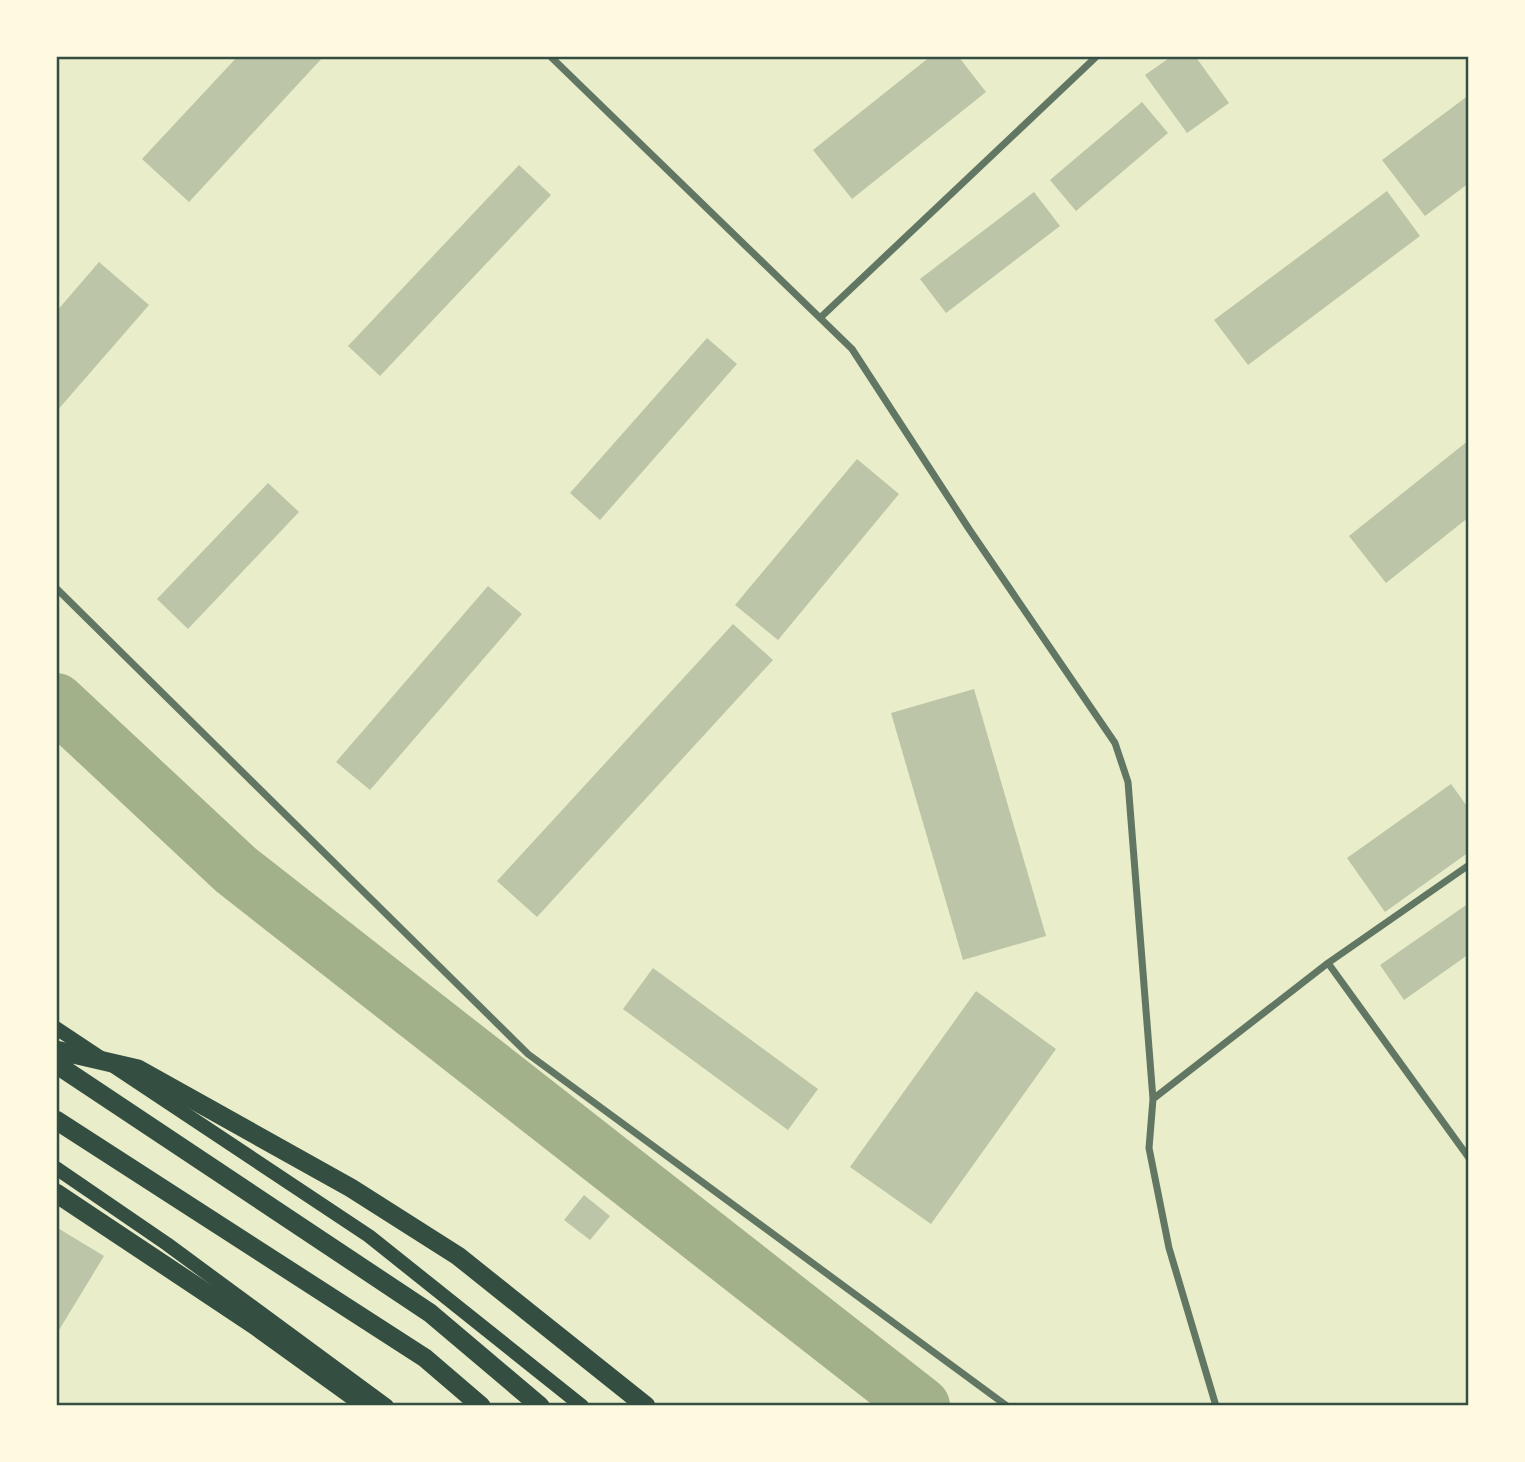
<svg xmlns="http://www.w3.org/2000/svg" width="1525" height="1462" font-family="Quicksand,sans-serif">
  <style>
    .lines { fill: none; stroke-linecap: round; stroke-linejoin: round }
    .river { stroke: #a3b18a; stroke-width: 58 }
    .building { fill: #bcc5a7 }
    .minor { stroke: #617663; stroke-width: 7 }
    .secondary { stroke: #344e41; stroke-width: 14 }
    .trunk { stroke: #344e41; stroke-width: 19 }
    .neatline { fill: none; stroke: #344e41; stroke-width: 2.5 }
  </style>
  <rect width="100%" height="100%" fill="#e9edc9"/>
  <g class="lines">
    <path class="river" d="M56,702l180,168 685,536"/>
  </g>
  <path class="building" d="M238,56h86l-135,146 -47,-43z
    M931,56h27l28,36 -134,107 -39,-49z
    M1172,56h23l34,47 -42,30 -42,-58z
    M1469,95v88l-44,33 -43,-56z
    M1142,102l26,31 -92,78 -26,-31z
    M519,165l32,30 -171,181 -32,-30z
    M1387,191l33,45 -172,129 -34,-45z
    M1034,192l26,34 -114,87 -26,-34z
    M99,262l50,43 -93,107v-100z
    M707,338l30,26 -137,156 -30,-27z
    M1469,440v77l-83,66 -37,-47z
    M857,459l42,35 -121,146 -43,-35z
    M268,483l31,29 -111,117 -31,-30z
    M488,586l34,28 -152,176 -34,-28z
    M733,624l40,36 -236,257 -40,-36z
    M974,689l72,247 -83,24 -72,-247z
    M1451,784l18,25v43l-84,60 -38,-54z
    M1469,903v51l-65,46 -24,-35z
    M653,968l165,121 -30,41 -165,-121z
    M976,991l80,58 -125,175 -81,-57z
    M584,1195l26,21 -20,24 -26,-20z
    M56,1227l48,29 -48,79z"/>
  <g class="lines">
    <path class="minor" d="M550,56l302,293 117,180 146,214 13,39 25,317 -4,49 20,100 47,158
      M820,318l277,-262
      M56,588l472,466 479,352
      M1328,963l141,195
      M1153,1099l175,-136 141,-98"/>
    <path class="secondary" d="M56,1028l313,208 213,170
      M56,1168l111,76 220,162"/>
    <path class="trunk" d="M56,1050l82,19 213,119 107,68 188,150
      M56,1064l374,249 110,93
      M56,1120l369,238 56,48
      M56,1193l197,131 114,82"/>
  </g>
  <rect width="1525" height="1462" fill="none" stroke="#fefae0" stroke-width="116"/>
  <rect x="58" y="58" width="1409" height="1346" class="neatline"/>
</svg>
